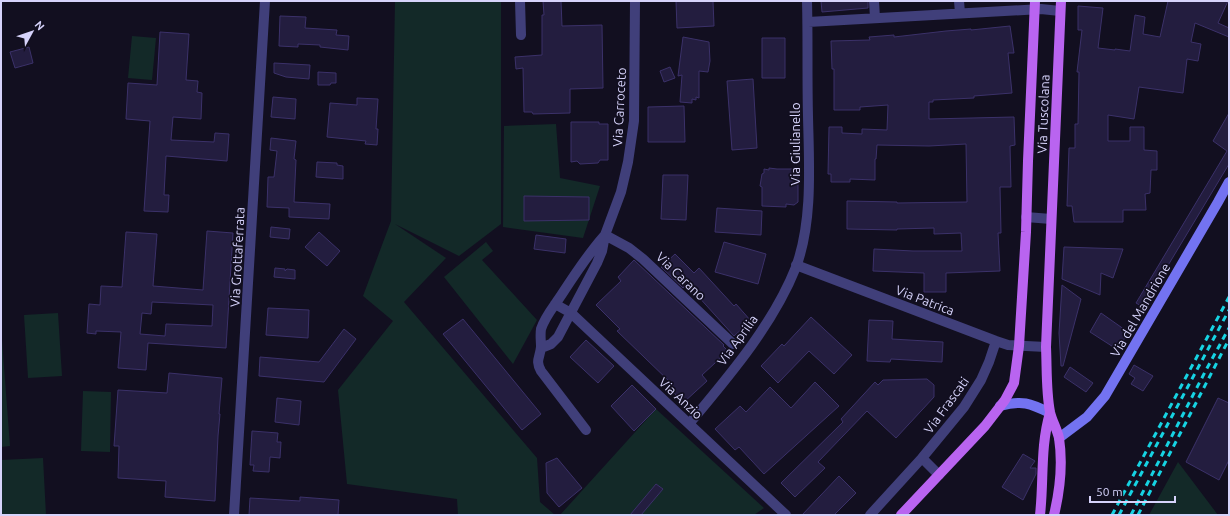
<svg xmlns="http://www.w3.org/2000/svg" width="1230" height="516" font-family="Ubuntu,sans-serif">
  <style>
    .green { fill: #132928 }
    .building { fill: #231d3f; stroke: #3b3169; fill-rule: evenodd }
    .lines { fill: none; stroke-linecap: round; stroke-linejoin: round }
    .street { stroke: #403f7a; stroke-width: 10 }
    .secondary { stroke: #7373f1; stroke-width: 10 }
    .primary { stroke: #b964f0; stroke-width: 10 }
    .rail { stroke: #16d3e3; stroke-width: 3; stroke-dasharray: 6 5; stroke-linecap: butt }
    .labels { text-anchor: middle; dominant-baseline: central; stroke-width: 3.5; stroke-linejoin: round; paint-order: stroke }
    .street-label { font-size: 13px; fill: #d6d3fb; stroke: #120f20 }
  </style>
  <rect width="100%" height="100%" fill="#120f20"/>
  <path class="green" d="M395,1h106v223l-42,32 -64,-32 51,34 -42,44 133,156 3,44 15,13h-97l-1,-16 -110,-15 -9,-94 55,-69 -30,-25 28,-75z
    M132,36l24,2 -4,42 -24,-2z
    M556,124l4,54 40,8 -17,52 -80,-11 1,-101z
    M486,242l7,9 -11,9 55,60 -24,44 -69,-87z
    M58,313l4,63 -34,2 -4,-63z
    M1,327l9,119 -9,1z
    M83,391l28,1 -1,60 -29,-1z
    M656,409l108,99 -10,7h-194z
    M43,458l3,57h-45v-55z
    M1178,462l40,53h-69z"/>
  <path class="building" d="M543,1h18l1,25 40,-1 1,63 -33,1v24l-37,1 -1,-2h-8l-1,-44 -7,1 -1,-12 27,-2v-40h2z
    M676,1h37l1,25 -37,2z
    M821,1h47v7l-46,4z
    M1168,1h60l-10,22 11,5v9l-34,-14 -4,19 10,2 -3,17 -11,-2 -4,34 -44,-6 -5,32 -26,-4v26h22v-14h14v23l13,1v19h-6l-1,23 -5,1 1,16h-23v12h-49l-2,-16h-5l2,-58h6v-24h3l1,-52h-2l5,-42h-4v-24l25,2 -5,40 17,2v-1l15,2 5,-36 10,2 -2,17 17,3z
    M280,16l26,1 -1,11 32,2 -1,5 13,1 -1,14 -28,-3v-2l-22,-1v3l-19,-1z
    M1010,26l4,27h-6l4,40 -38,3v2l-41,2v2h-4v17l85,-2 1,28 -5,1 1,41h-11l1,46h-3l2,38 -54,2v19h-22v-19l-51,-2 1,-22 39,2h49l-1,-18 -27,1v-6l-37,1v1l-50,-1v-28l50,1v1l70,-1 -1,-58 -37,2 -52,-1 -1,14h-1v21l-25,-1v3h-19v-8h-3l1,-47h13v6l20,1v-5l25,1 1,-25 -28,2v3h-26v-41h-2l-1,-28 39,-1 -1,-3 25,-2v2l52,-6 25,-2v1z
    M160,32l29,2 -3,46 12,1 -1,11 5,1 -1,26 -28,-2 -2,23 43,2 1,-9 14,1 -2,27 -61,-5 -2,39h5l-1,17 -24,-1 6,-90 -24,-2 2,-36 29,2z
    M683,37l26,5 1,19 -2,11 -9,-1v27l-3,-1v3l-4,-1v4l-12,-1 2,-27 -4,1z
    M762,38h23v40h-23z
    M29,47l4,16 -18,5 -5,-16z
    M274,63l36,2 -1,14 -23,-2 -12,-4z
    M670,67l5,11 -11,4 -4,-11z
    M318,72l18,1v10h-5l-1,2h-12z
    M753,79l4,69 -25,2 -5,-69z
    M273,97l23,2 -1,20 -24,-2z
    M357,98l21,1 -2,30h2l-1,16 -12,-1 1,-3 -39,-4 3,-34 27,2z
    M684,106l1,36h-37v-35z
    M1229,113v51l-86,143 -7,-4 91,-152 -14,-10z
    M571,122h28v2h9v36h-8l-2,3 -18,1 -3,-3 -6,1z
    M271,138l25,3 -2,18 2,1 -2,42 36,2 -1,15 -40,-2v-9l-22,-1 1,-30h6l3,-26 -7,-1z
    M317,162l20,1v2l6,1v13l-27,-2z
    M769,168l8,1h20l-1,6 2,1v26l-4,3 -8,-1v3l-24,-1v-19l-2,-1 2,-12 2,-1v-4l5,1z
    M663,175h25l-2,45 -25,-1z
    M524,196l65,1v23l-65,1z
    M717,208l45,3 -1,24 -46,-3z
    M271,227l19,2 -1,10 -19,-2z
    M207,231l26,2 -7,115 -78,-5 -2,27 -28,-2 3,-36 -25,-1v3l-9,-1 2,-29 11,1 1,-19 21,1 4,-55 31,2 -4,52 50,4zM152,302l61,3 -1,21 -46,-2 -1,12 -25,-2 2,-21 9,1z
    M319,232l21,19 -13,15 -22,-19z
    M536,235l30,4 -1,14 -31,-4z
    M724,242l42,12 -8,30 -43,-12z
    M1064,247l59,2 -10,29 -12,-5 -1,22 -38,-16z
    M675,254l19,19 5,-5 35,38 2,-2 15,17 -17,15 -47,-52 -4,4 -22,-21z
    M634,260l90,85 -1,1 5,5 -26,24 5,6 -24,22 -15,-17 3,-3 -54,-52 3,-2 -24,-24 25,-24 -3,-4z
    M275,268l10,1v2l2,-2 8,1v9l-21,-2z
    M1062,285l19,14 -18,67h-2l-2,-33z
    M268,308l41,2 -1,28 -42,-3z
    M1101,313l27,19 -10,18 -28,-18z
    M811,317l41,38 -18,19 -25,-23 -31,32 -17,-17 21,-22 2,2z
    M463,319l78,95 -19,16 -79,-96z
    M869,320l24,1 -1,18 51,3 -1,20 -51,-3 -1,3 -23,-1z
    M344,329l12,10 -32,43 -65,-6 1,-19 59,5z
    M586,340l28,26 -16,17 -28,-26z
    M1134,365l19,11 -10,15 -12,-7 4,-6 -6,-4z
    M1070,367l23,16 -7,9 -22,-15z
    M169,373l53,5 -3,36h1l-2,22 -3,65 -50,-4 1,-16 -48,-3 1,-32h-5l4,-56 49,3z
    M927,379l7,6v12l-38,41 -29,-27 -49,51 7,6 -30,29 -14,-14 62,-61 -2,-3 34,-37 3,3 5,-5z
    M815,382l24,24 -75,68 -25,-27 -4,3 -20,-21 25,-23 6,6 24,-25 21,21z
    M632,385l24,24 -22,22 -23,-25z
    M277,398l24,3 -2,24 -24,-3z
    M1218,398l11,5v57l-10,20 -33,-18z
    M252,431l26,2 -1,9h4l-1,16 -10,-1 -1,15 -16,-1 1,-6h-4z
    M1023,454l12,7 -5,7h6v6l-13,26 -21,-13z
    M557,458l25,30 -23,19 -12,-14 -1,-30z
    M839,476l17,17 -22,22h-32z
    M656,484l7,5 -22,26h-11z
    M300,497l39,3 -1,15h-89l1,-17 50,3z"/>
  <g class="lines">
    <path class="street" d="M520,1l1,34
      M874,1l1,17
      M959,1l1,12
      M808,22l233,-13 19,2
      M1026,217l25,2
      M605,235l24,13 14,11 90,85
      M796,265l200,76 12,4 38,2
      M555,304l16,9 215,202
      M541,348l10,-4 7,-7 39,-74 5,-12 3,-16 16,-43 7,-30 6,-41 1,-120
      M689,424c40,-48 84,-99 107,-157 17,-46 13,-103 12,-151 -1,-38 0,-77 -1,-115
      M586,430l-45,-59c-6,-11 -1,-13 0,-24 0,-6 -1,-12 0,-18 4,-13 14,-24 21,-35 13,-20 26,-40 42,-58
      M922,458l17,17
      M234,515l31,-514
      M870,515l52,-57 42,-51 17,-27 8,-18 7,-21"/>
    <path class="secondary" d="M1000,406c22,-6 30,-3 50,7
      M1059,438l28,-21 18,-21 113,-194 11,-20"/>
    <path class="primary" d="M901,515l84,-89 20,-26 9,-17 5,-37 7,-114 2,-71 7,-160
      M1040,515c4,-35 0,-68 10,-102
      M1054,515c6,-25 9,-51 5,-77 -2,-9 -7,-17 -9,-26 -4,-21 -3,-43 -4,-65l15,-346"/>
    <path class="rail" d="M1112,515l117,-218
      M1119,515l110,-205
      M1131,515l75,-145 23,-42
      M1138,515l89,-172"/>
  </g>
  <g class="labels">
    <g class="street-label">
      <text transform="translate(619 107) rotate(-87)">Via Carroceto</text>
      <text transform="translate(1043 114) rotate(-88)">Via Tuscolana</text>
      <text transform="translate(795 144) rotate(-90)">Via Giulianello</text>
      <text transform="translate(237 257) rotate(-87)">Via Grottaferrata</text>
      <text transform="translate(681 276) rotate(44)">Via Carano</text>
      <text transform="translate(925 300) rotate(21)">Via Patrica</text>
      <text transform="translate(1140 310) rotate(-60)">Via del Mandrione</text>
      <text transform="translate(737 340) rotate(-54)">Via Aprilia</text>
      <text transform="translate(681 398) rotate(43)">Via Anzio</text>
      <text transform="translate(946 405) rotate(-54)">Via Frascati</text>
    </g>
  </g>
  <rect width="1230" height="516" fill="none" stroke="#d6d3fb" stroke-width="4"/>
  <g transform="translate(32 32) rotate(50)" stroke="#120f20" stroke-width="3" paint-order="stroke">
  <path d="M0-3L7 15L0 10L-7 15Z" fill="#d6d3fb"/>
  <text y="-6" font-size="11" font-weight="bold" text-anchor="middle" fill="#d6d3fb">N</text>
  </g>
  <path d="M1090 496v6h85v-6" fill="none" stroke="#d6d3fb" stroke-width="2"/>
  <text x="1096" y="496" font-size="12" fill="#d6d3fb" stroke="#120f20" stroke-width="3" paint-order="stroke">50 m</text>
</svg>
